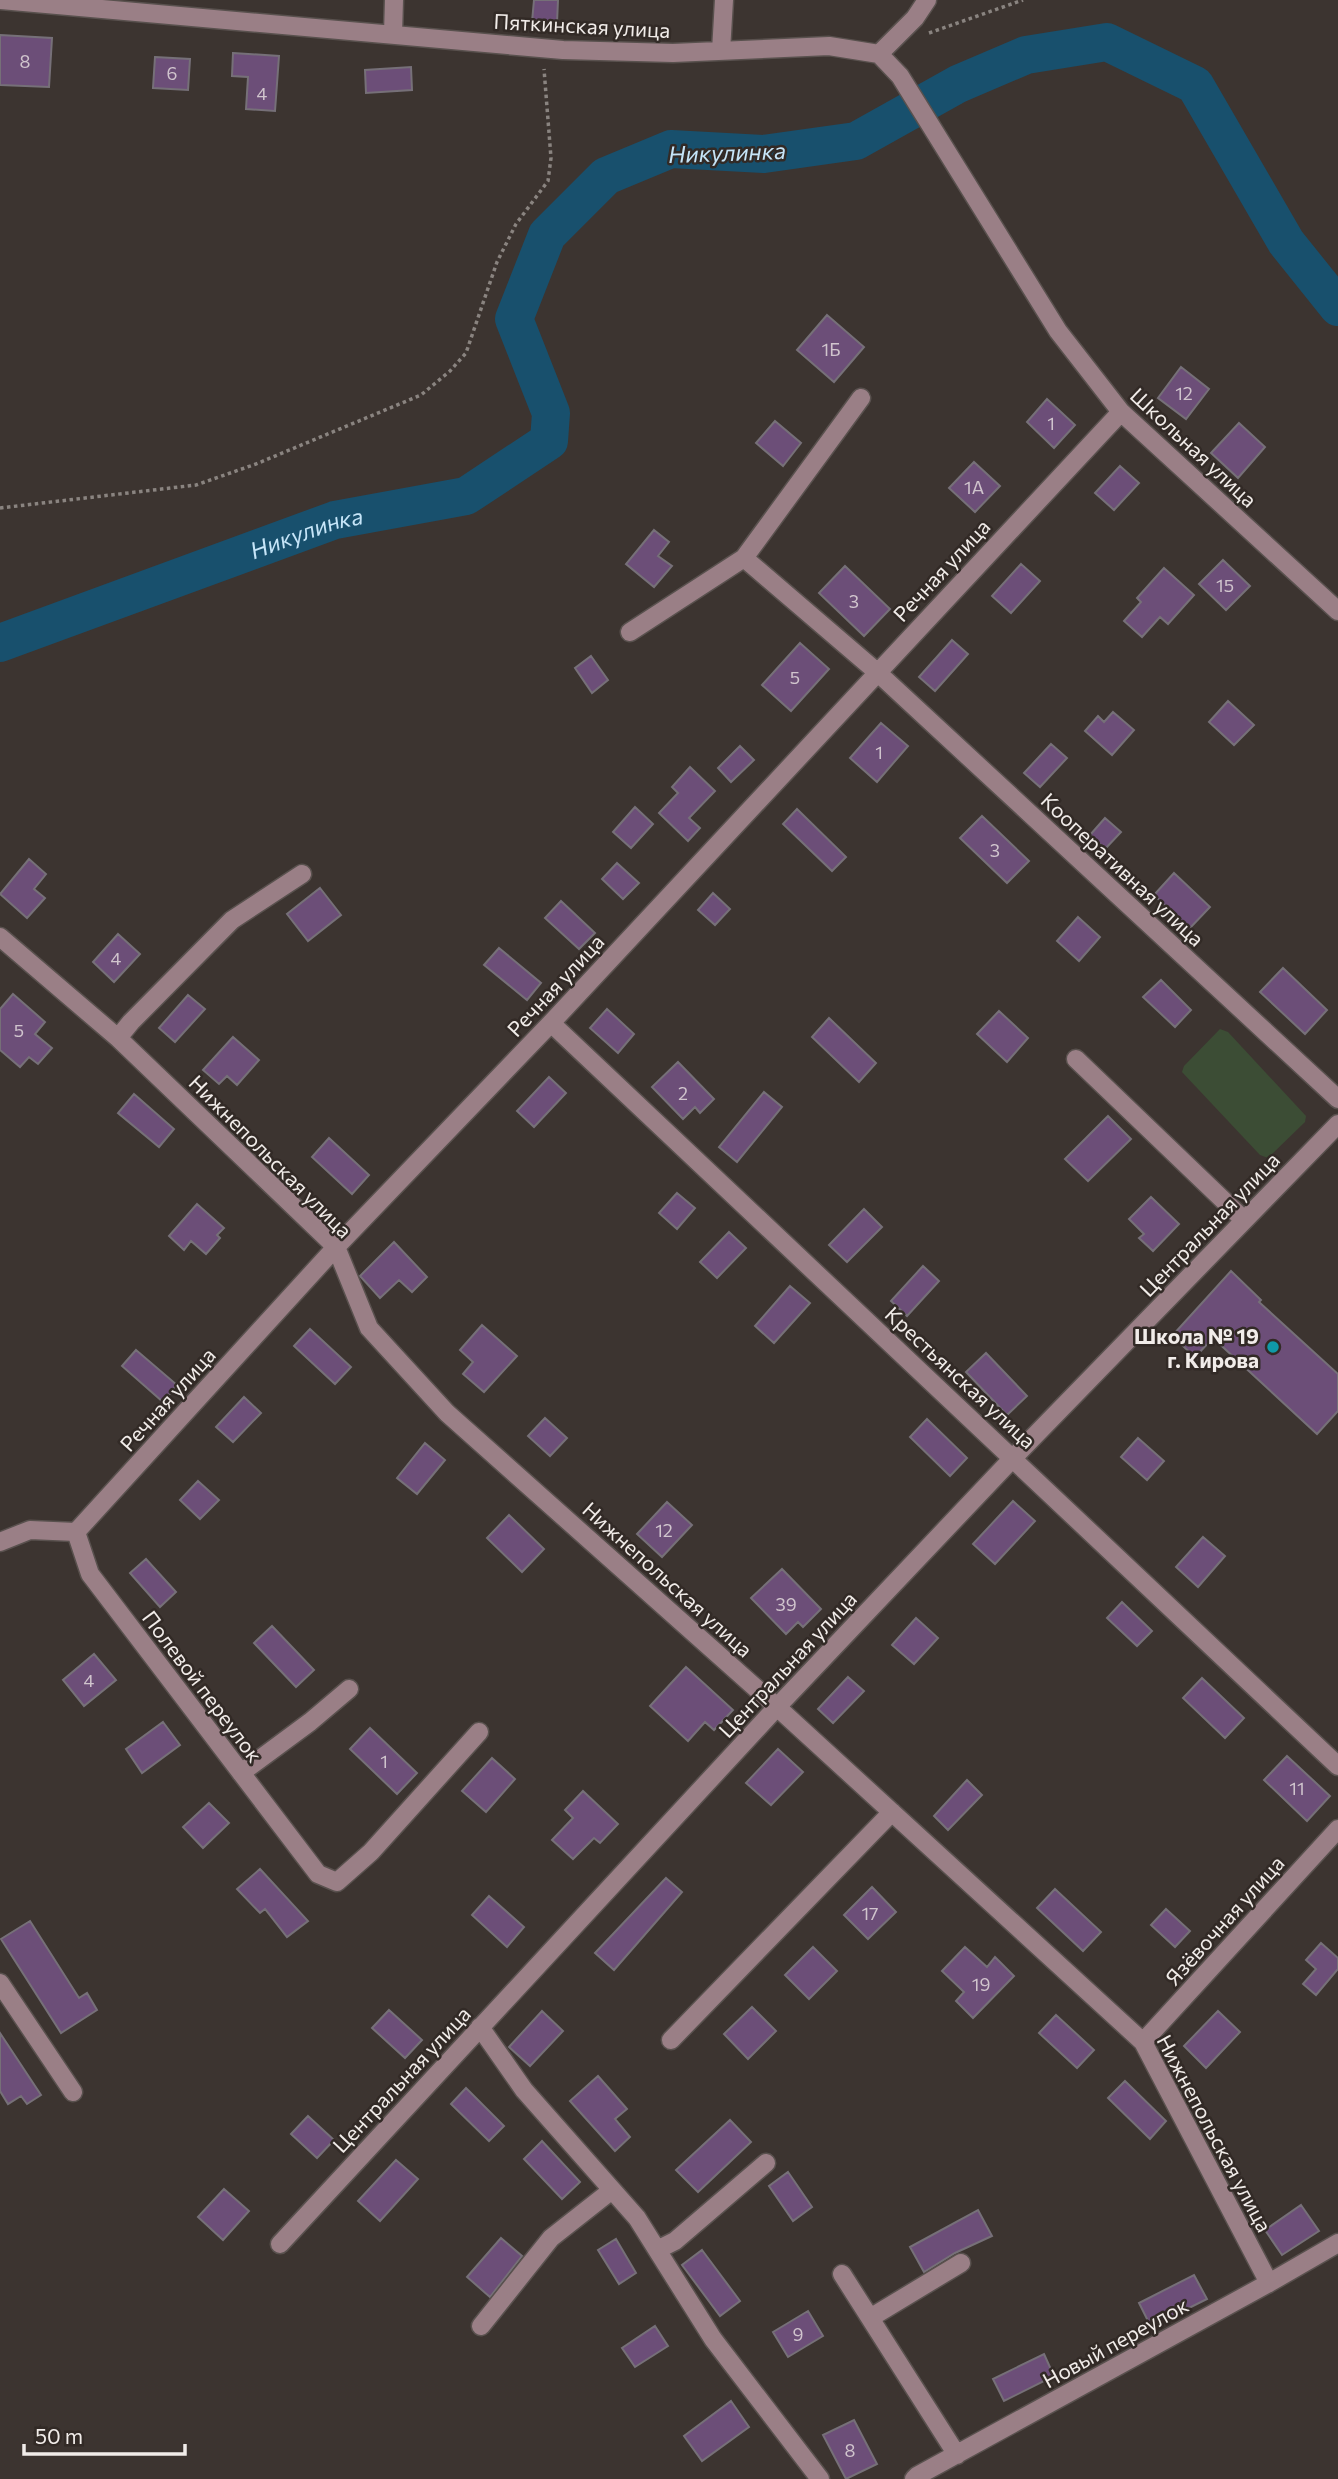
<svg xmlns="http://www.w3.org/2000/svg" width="1338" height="2479" font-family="Commissioner,sans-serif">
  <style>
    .green { fill: #3c4d35 }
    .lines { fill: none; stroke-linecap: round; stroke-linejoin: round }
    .river { stroke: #18506d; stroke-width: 38 }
    .building { fill: #6c4e78; stroke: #767078; stroke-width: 2 }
    .minor-casing { stroke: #59514e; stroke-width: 21 }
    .path { stroke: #8a8480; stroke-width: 3.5; stroke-dasharray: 3.5 3.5; stroke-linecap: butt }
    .minor { stroke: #9a7f86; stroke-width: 18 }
    .culture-dot { fill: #0f9aa8; stroke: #322a26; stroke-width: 2.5 }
    .labels { text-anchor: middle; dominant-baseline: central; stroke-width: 5; stroke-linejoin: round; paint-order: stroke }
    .number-label { font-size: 18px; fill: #d0c4cd }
    .street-label { font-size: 21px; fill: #f1ece9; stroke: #322a26 }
    .poi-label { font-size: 21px; font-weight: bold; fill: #f1ece9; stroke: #322a26; text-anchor: end }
    .water-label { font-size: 23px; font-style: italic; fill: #c6e5f8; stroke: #322a26 }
  </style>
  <rect width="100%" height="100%" fill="#3c3430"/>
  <path class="green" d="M1220,1029l8,3 78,84 -1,6 -37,36 -8,-3 -78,-83 2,-6z"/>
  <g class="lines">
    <path class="river" id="s1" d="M0,643l335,-123 131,-24 83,-55 2,-28 -37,-94 33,-84 59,-59 65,-27 93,5 92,-13 102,-57 68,-29 81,-13 88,43 91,157 52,65"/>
  </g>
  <path class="building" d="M534,0h24l-1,23 -25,-1z
    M0,35l52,3 -3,49 -49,-2z
    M233,53l46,3 -4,55 -29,-2 2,-32 -16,-1z
    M155,57l35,2 -2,31 -35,-2z
    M411,67l1,23 -46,3 -1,-23z
    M827,315l37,32 -30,35 -37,-32z
    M1181,367l28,22 -23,30 -28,-21z
    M1047,399l28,26 -21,23 -27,-26z
    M775,421l26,22 -18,23 -27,-23z
    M1239,423l26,24 -27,31 -27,-25z
    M974,462l26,24 -25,26 -26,-24z
    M1120,466l19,17 -25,27 -19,-17z
    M654,530l15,12 -11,14 14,10 -18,21 -28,-23z
    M1223,560l27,26 -24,24 -27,-26z
    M1021,564l19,17 -29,32 -19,-17z
    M845,566l45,43 -26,27 -45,-43z
    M1164,568l30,27 -26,29 -8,-7 -18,20 -18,-16 17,-19 -4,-4z
    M952,640l16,14 -33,37 -16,-14z
    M800,643l29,26 -38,42 -29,-26z
    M591,656l17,24 -16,13 -17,-25z
    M1228,701l26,24 -20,20 -25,-23z
    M1113,712l21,18 -22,25 -27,-24 13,-15 6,6z
    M881,723l27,23 -31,36 -27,-24z
    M1051,744l16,14 -27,29 -16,-14z
    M740,746l14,14 -23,22 -13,-14z
    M690,767l25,24 -26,27 11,10 -12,13 -29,-28 19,-20 -6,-6z
    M635,807l18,17 -22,24 -18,-16z
    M797,809l49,48 -14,14 -49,-47z
    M982,816l47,45 -22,22 -47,-45z
    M1105,818l16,14 -16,17 -15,-14z
    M29,859l17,15 -12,15 11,9 -18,20 -27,-24z
    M617,863l22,20 -16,16 -21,-20z
    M1174,873l36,34 -21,22 -35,-34z
    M320,888l21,27 -33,26 -21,-27z
    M713,893l17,16 -15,16 -17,-15z
    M561,901l34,32 -16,16 -34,-31z
    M1078,917l22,20 -21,24 -22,-20z
    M118,934l22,20 -26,28 -21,-20z
    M499,948l42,35 -14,17 -43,-35z
    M1283,968l44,42 -22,24 -45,-42z
    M1161,980l30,30 -16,17 -32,-30z
    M13,994l32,28 -10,12 17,14 -14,16 -9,-7 -9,10 -20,-17v-41z
    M188,995l17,14 -30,33 -16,-14z
    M607,1009l27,25 -16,19 -28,-25z
    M999,1011l29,27 -21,24 -30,-28z
    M829,1018l47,45 -17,19 -47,-45z
    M233,1037l26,23 -22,25 -10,-9 -8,8 -16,-14z
    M678,1062l36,37 -14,14 -5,-6 -12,12 -31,-32z
    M549,1077l17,16 -32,34 -17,-16z
    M764,1092l18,15 -45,55 -18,-15z
    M134,1094l40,35 -15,18 -41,-34z
    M1108,1116l23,23 -43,42 -23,-22z
    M329,1138l40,37 -17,19 -40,-37z
    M677,1193l18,15 -18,21 -18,-16z
    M1151,1197l28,27 -26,27 -14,-13 5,-4 -15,-15z
    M197,1204l27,24 -7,7 3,3 -14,16 -15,-13 -7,9 -15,-14z
    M864,1209l18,18 -35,35 -18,-17z
    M729,1232l17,16 -29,30 -17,-16z
    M394,1242l33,35 -15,15 -13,-12 -19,18 -20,-22z
    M923,1266l16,15 -32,35 -16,-15z
    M1231,1271l30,29 -2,2 79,72v37l-21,23 -104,-96 -18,19 -23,-21z
    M790,1286l20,17 -36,40 -19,-17z
    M482,1325l35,31 -33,36 -21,-18 10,-12 -13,-12z
    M310,1329l41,38 -16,17 -41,-38z
    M136,1350l41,35 -14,17 -41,-36z
    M986,1353l41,43 -20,19 -41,-43z
    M244,1397l17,16 -28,29 -17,-15z
    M545,1418l22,20 -17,18 -22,-20z
    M927,1419l40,39 -17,18 -40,-39z
    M1138,1438l26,23 -17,19 -26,-23z
    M425,1443l20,17 -28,34 -20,-16z
    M198,1481l21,19 -19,19 -20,-19z
    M1013,1501l22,20 -40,43 -22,-20z
    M667,1502l25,23 -30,32 -25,-23z
    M509,1515l35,34 -22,23 -35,-34z
    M1203,1537l22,19 -27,31 -22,-20z
    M146,1559l30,33 -16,15 -30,-34z
    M782,1569l39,40 -18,18 -5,-5 -12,12 -35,-36z
    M1122,1602l30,29 -15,15 -30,-28z
    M916,1618l22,20 -24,26 -22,-19z
    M272,1626l42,44 -18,17 -42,-44z
    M94,1654l22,26 -32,26 -21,-26z
    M686,1667l47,43 -19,20 -9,-8 -17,19 -38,-35z
    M848,1677l16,14 -31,32 -15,-14z
    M1202,1678l42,40 -19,20 -42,-40z
    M163,1722l17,23 -38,28 -16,-24z
    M370,1728l47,45 -20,21 -47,-45z
    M778,1749l25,23 -32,33 -25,-22z
    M1287,1756l43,40 -23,25 -43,-41z
    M492,1758l23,21 -29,33 -24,-21z
    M967,1780l15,15 -34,35 -14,-14z
    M583,1791l35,33 -18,19 -6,-5 -21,21 -21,-19 21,-22 -8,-8z
    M209,1803l20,20 -26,25 -20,-21z
    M260,1869l48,52 -21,16 -22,-28 -5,4 -23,-24z
    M666,1878l16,14 -68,78 -19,-17z
    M872,1887l24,25 -28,27 -24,-24z
    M1055,1889l46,43 -18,19 -46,-43z
    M489,1896l35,31 -17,20 -35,-32z
    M1166,1909l24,22 -15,16 -24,-22z
    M30,1921l49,77 8,-5 10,17 -36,23 -60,-94z
    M1321,1943l17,15v11l-22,26 -13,-11 13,-15 -10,-9z
    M813,1947l24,24 -28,28 -24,-24z
    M965,1947l22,20 8,-10 19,19 -41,42 -17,-17 8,-9 -22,-21z
    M752,2007l24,24 -28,28 -24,-25z
    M389,2010l33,30 -17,18 -33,-30z
    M542,2011l21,20 -33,35 -21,-19z
    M1218,2011l22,21 -34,36 -22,-22z
    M1056,2015l38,35 -17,18 -38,-35z
    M0,2033l41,62 -14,9 -6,-8 -13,8 -8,-13z
    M598,2076l29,33 -12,10 15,18 -15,14 -45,-50z
    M1125,2081l41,40 -16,18 -42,-41z
    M466,2088l38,38 -15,15 -38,-37z
    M308,2116l26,24 -17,18 -26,-24z
    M730,2120l21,22 -53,50 -22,-22z
    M542,2141l38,41 -18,17 -38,-40z
    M396,2160l22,19 -38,42 -22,-20z
    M788,2172l24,35 -19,14 -24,-35z
    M224,2189l25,22 -26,29 -25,-23z
    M1301,2205l18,26 -37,24 -17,-25z
    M978,2210l14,26 -37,17 -31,19 -14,-25z
    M501,2238l21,18 -32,41 -23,-20z
    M616,2239l20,34 -17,11 -21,-34z
    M702,2250l38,51 -20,15 -38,-51z
    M1194,2275l13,24 -56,28 -12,-24z
    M808,2311l15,25 -35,21 -15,-25z
    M655,2326l13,20 -33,21 -13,-19z
    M1044,2354l10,22 -50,25 -11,-22z
    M731,2401l18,26 -47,34 -18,-25z
    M854,2420l23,44 -31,15 -23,-44z"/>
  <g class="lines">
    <g class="minor-casing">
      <path id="minor" d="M1,0l562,50 110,3 156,-7 50,8 21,22 158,255 63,81 217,199
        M393,34l1,-34
        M721,51l3,-51
        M879,54l36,-36 12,-18
        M744,558l117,-160
        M630,632l114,-74 133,114 461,427
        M0,937l118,101 218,209 33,81 78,85 330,294 366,335 126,241
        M551,1023l787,743
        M118,1038l13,-16 101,-102 70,-46
        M1076,1059l168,161
        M76,1532l14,42 228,300 19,8 34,-30 108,-120
        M0,1542l30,-12 46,2 260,-285 215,-224 570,-611
        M241,1773l69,-51 39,-33
        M0,1983l73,109
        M480,2027l44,63 113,128 76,121 107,140
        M671,2040l221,-228
        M1143,2042l195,-213
        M280,2244l497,-537 236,-249 325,-334
        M657,2250l18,-9 91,-78
        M842,2274l115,181
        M870,2318l91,-55
        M481,2326l70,-88 61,-48
        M914,2479l3,-3 352,-193 69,-40"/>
    </g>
    <path class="path" d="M929,33l94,-33
      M0,508l196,-23 60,-21 165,-69 29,-24 16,-18 31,-91 19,-38 32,-43 3,-23 -7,-89"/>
    <use href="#minor" class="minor"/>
  </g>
  <circle class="culture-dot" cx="1273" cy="1347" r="7"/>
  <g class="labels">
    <g class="number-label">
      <text x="25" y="61">8</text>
      <text x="172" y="73">6</text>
      <text x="262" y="93">4</text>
      <text x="831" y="349">1Б</text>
      <text x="1184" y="393">12</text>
      <text x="1051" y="423">1</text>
      <text x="974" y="487">1А</text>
      <text x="1225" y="585">15</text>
      <text x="854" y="601">3</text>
      <text x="795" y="677">5</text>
      <text x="879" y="752">1</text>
      <text x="995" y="850">3</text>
      <text x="116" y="958">4</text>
      <text x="19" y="1030">5</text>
      <text x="683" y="1093">2</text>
      <text x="664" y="1530">12</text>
      <text x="786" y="1604">39</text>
      <text x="89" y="1680">4</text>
      <text x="384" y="1761">1</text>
      <text x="1297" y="1788">11</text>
      <text x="870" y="1913">17</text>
      <text x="981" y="1984">19</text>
      <text x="798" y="2334">9</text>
      <text x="850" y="2450">8</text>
    </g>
    <g class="street-label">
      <text transform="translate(582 25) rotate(3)">Пяткинская улица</text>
      <text transform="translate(1194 447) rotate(43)">Школьная улица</text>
      <text transform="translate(941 570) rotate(-47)">Речная улица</text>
      <text transform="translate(1123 869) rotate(43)">Кооперативная улица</text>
      <text transform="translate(555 985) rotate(-47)">Речная улица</text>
      <text transform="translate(271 1156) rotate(45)">Нижнепольская улица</text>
      <text transform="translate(1209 1224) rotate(-46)">Центральная улица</text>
      <text transform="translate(961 1377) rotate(43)">Крестьянская улица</text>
      <text transform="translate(167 1399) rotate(-48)">Речная улица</text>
      <text transform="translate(668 1579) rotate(42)">Нижнепольская улица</text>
      <text transform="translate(787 1664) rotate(-47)">Центральная улица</text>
      <text transform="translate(203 1686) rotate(53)">Полевой переулок</text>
      <text transform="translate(1224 1920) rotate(-48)">Язёвочная улица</text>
      <text transform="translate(401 2079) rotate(-47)">Центральная улица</text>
      <text transform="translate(1215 2133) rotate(62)">Нижнепольская улица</text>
      <text transform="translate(1115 2342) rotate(-29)">Новый переулок</text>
    </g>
    <g class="poi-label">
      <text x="1259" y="1335">Школа № 19<tspan x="1259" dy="24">г. Кирова</tspan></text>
    </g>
    <g class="water-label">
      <text transform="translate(727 152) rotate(-2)">Никулинка</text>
      <text stroke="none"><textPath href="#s1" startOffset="326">Никулинка</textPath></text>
    </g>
  </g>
  <path d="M24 2444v10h161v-10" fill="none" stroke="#f1ece9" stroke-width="3.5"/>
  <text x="35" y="2444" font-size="21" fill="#f1ece9" stroke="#322a26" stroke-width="5" paint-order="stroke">50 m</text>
</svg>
